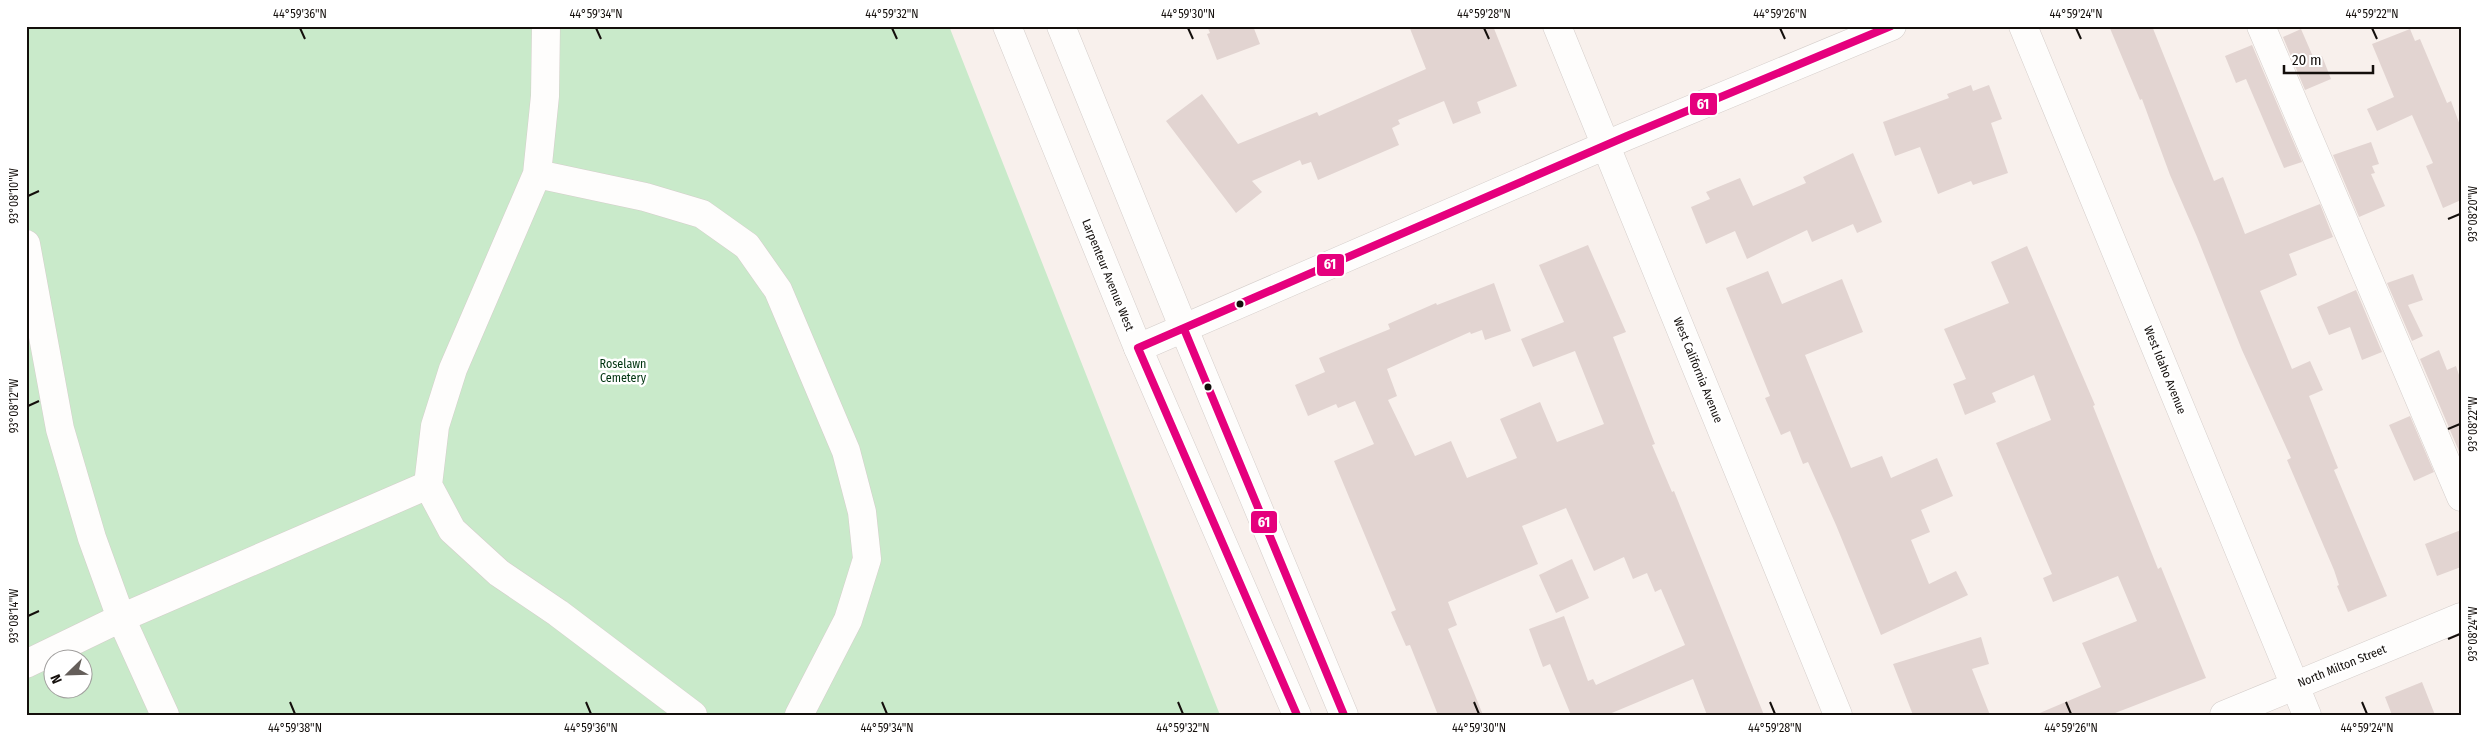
<svg xmlns="http://www.w3.org/2000/svg" width="2487" height="741" font-family="'Fira Sans Condensed',sans-serif">
  <style>
    .green { fill: #c9eaca; fill-rule: evenodd }
    .building { fill: #e2d4d1 }
    .lines { fill: none; stroke-linecap: round; stroke-linejoin: round }
    .minor-casing { stroke: #d5cecb; stroke-width: 29 }
    .major-casing { stroke: #d5cecb; stroke-width: 29 }
    .minor { stroke: #fefdfc; stroke-width: 28 }
    .major { stroke: #fefdfc; stroke-width: 28 }
    .bus-1-casing { stroke: #fff; stroke-width: 11 }
    .bus-1 { stroke: #e5007d; stroke-width: 8 }
    .ticks { fill: none; stroke: #140f0c; stroke-width: 2 }
    .bus-dot { fill: #140f0c; stroke: #fff; stroke-width: 2 }
    .labels { text-anchor: middle; dominant-baseline: central; stroke-width: 5; stroke-linejoin: round; paint-order: stroke }
    .street-label { font-size: 12px; fill: #140f0c; stroke: #fff }
    .park-label { font-size: 12px; fill: #003410; stroke: #fff }
    .line-badge { stroke: #fff; stroke-width: 2 }
    .badge-label { font-size: 14px; text-anchor: middle; font-weight: bold; fill: #fff }
    .neatline { fill: none; stroke: #140f0c; stroke-width: 2 }
    .ticks-label { font-size: 12px; text-anchor: middle; fill: #140f0c }
  </style>
  <rect width="100%" height="100%" fill="#f8f0ec"/>
  <path class="green" d="M26,26h923l271,689h-1194zM52,658h30v30h-30z"/>
  <path class="building" d="M1207,26h46l7,18 -43,16 -10,-26 3,-1z
    M1409,26h84l24,60 -40,16 4,11 -28,11 -9,-23 -46,19 2,4 -8,4 7,17 -81,35 -7,-18 -9,3 -2,-5 -48,21 10,11 -26,21 -70,-92 36,-27 36,50 79,-32 2,4 107,-47z
    M2109,26h43l62,155 9,-4 22,57 75,-30 13,33 -44,17 8,21 -37,16 32,78 18,-8 13,29 -14,6 29,72 -4,2 53,126 -39,16 -11,-26 2,-1 -5,-15 -47,-110 4,-2 -49,-108 -45,-113 -27,-62 -28,-76 -2,1z
    M2301,29l13,30 8,-3 9,23 -26,11 -22,-53z
    M2410,29l5,12 5,-2 27,64 4,-2 10,27v72l-18,8 -17,-42 7,-3 -21,-48 -35,16 -10,-22 27,-12 -22,-53z
    M2252,45l50,117 -18,6 -38,-89 -10,4 -11,-27z
    M1971,85l2,6 16,-6 13,34 -11,4 17,50 -35,12 -2,-4 -33,13 -18,-47 -25,9 -12,-34 66,-24 -2,-4z
    M2371,142l8,22 -7,2 3,7 -4,1 14,32 -26,11 -26,-62z
    M1853,153l29,69 -25,11 -4,-9 -41,18 -5,-12 -60,29 -12,-28 -29,13 -15,-37 19,-8 -4,-7 34,-14 13,28 53,-23 -3,-6z
    M1588,245l38,87 -13,5 42,107 -3,1 20,47 2,-1 90,224h-57l-14,-36 -86,36h-36l-21,-51 -7,3 -14,-38 35,-13 24,65 5,-2 3,6 89,-40 -24,-56 -6,3 -8,-19 -14,6 -9,-22 -30,14 -28,-63 -44,18 16,38 -90,38 9,23 -9,4 35,86h-45l-28,-70 -4,1 -15,-34 5,-2 -62,-149 40,-17 -19,-43 -17,7 -2,-4 -28,12 -13,-31 30,-13 -6,-14 71,-29 -2,-5 48,-21 1,2 57,-22 17,48 -26,9 -3,-10 -11,4 -1,-2 -83,37 10,27 -9,4 27,56 36,-15 16,37 50,-20 -17,-39 40,-17 17,40 47,-18 -29,-73 -42,16 -12,-28 43,-17 -25,-57z
    M2027,246l68,159 -2,1 65,163 3,-2 45,111 -96,37h-75l66,-28 -19,-44 55,-22 -19,-45 -65,26 -10,-24 9,-4 -56,-131 55,-23 -17,-45 -42,18 4,9 -31,13 -12,-31 13,-5 -22,-50 65,-26 -18,-41z
    M1768,271l14,33 60,-25 21,53 -58,23 46,113 31,-12 9,22 46,-20 16,38 -32,14 9,22 -19,8 18,44 27,-13 12,24 -87,40 -45,-110 -28,-63 -5,2 -13,-33 -9,4 -16,-37 5,-2 -44,-108z
    M2413,274l10,26 -15,5 15,31 -11,5 -25,-58z
    M2356,290l26,62 -20,8 -12,-33 -21,8 -12,-28z
    M2439,350l8,20 9,-4 5,15v75l-41,-97z
    M2410,416l24,56 -20,9 -25,-56z
    M2461,530v37l-24,9 -12,-32z
    M1572,559l17,39 -33,15 -17,-38z
    M1981,637l8,27 -17,5 18,46h-77l-20,-51z
    M2422,682l13,33h-43l-7,-18z"/>
  <g class="lines">
    <g class="minor-casing">
      <path id="minor" d="M546,26l-1,70 -8,78 -84,195 -18,57 -7,59 24,45 47,43 59,40 135,102
        M1557,26l281,689
        M2023,26l284,689
        M2261,26l200,471
        M537,174l108,23 57,17 45,32 31,44 68,161 16,61 5,47 -19,61 -49,95
        M26,244l34,185 32,109 29,80 44,97
        M1138,348l489,-212 265,-110
        M26,664l95,-46 307,-133
        M2224,715l237,-98"/>
    </g>
    <g class="major-casing">
      <path id="major" d="M1007,26l131,322 159,367
        M1061,26l123,303 160,386"/>
    </g>
    <use href="#minor" class="minor"/>
    <use href="#major" class="major"/>
    <g class="bus-1-casing">
      <path id="bus-1" d="M1184,329l160,386
        M1297,715l-159,-367 489,-212 264,-110"/>
    </g>
    <use href="#bus-1" class="bus-1"/>
  </g>
  <path class="ticks" d="M300,28l5,11M596,28l5,11M892,28l5,11M1188,28l5,11M1484,28l5,11M1780,28l5,11M2076,28l5,11M2372,28l5,11M28,196l11,-5M2448,219l12,-5M28,406l11,-5M2448,429l12,-5M28,616l11,-5M2448,639l12,-5M290,702l5,12M586,702l5,12M882,702l5,12M1178,702l5,12M1474,702l5,12M1770,702l5,12M2066,702l5,12M2362,702l5,12"/>
  <g class="bus-dot">
    <circle cx="1240" cy="304" r="4.5"/>
    <circle cx="1208" cy="387" r="4.5"/>
  </g>
  <g class="labels">
    <g class="street-label">
      <text transform="translate(1108 275) rotate(68)">Larpenteur Avenue West</text>
      <text transform="translate(1698 370) rotate(68)">West California Avenue</text>
      <text transform="translate(2165 370) rotate(68)">West Idaho Avenue</text>
      <text transform="translate(2342 666) rotate(-22)">North Milton Street</text>
    </g>
    <g class="park-label">
      <text x="623" y="364">Roselawn<tspan x="623" dy="14">Cemetery</tspan></text>
    </g>
  </g>
  <g class="line-badge">
    <rect x="1689" y="92" width="29" height="24" rx="5" fill="#e5007d"/>
    <rect x="1316" y="253" width="29" height="24" rx="5" fill="#e5007d"/>
    <rect x="1250" y="510" width="28" height="24" rx="5" fill="#e5007d"/>
  </g>
  <g class="badge-label">
    <text x="1703" y="109">61</text>
    <text x="1330" y="269">61</text>
    <text x="1264" y="527">61</text>
  </g>
  <rect width="2487" height="741" fill="none" stroke="#ffffff" stroke-width="55"/>
  <g transform="translate(68 674) rotate(247)"><circle r="24" fill="#ffffff" stroke="#a19f9e"/>
  <path d="M0-4L9 19L0 12L-9 19Z" fill="#645e5a"/>
  <text y="-8" font-size="14" font-weight="bold" text-anchor="middle" fill="#140f0c">N</text>
  </g>
  <path d="M2284 65v8h89v-8" fill="none" stroke="#140f0c" stroke-width="2.5"/>
  <text x="2292" y="65" font-size="15" fill="#140f0c" stroke="#ffffff" stroke-width="4" paint-order="stroke">20 m</text>
  <rect x="28" y="28" width="2432" height="686" class="neatline"/>
  <g class="ticks-label">
    <text x="300" y="18">44°59'36"N</text>
    <text x="596" y="18">44°59'34"N</text>
    <text x="892" y="18">44°59'32"N</text>
    <text x="1188" y="18">44°59'30"N</text>
    <text x="1484" y="18">44°59'28"N</text>
    <text x="1780" y="18">44°59'26"N</text>
    <text x="2076" y="18">44°59'24"N</text>
    <text x="2372" y="18">44°59'22"N</text>
    <text transform="translate(14 196) rotate(-90)" y="4">93°08'10"W</text>
    <text transform="translate(2473 214) rotate(-90)" y="4">93°08'20"W</text>
    <text transform="translate(14 406) rotate(-90)" y="4">93°08'12"W</text>
    <text transform="translate(2473 424) rotate(-90)" y="4">93°08'22"W</text>
    <text transform="translate(14 616) rotate(-90)" y="4">93°08'14"W</text>
    <text transform="translate(2473 634) rotate(-90)" y="4">93°08'24"W</text>
    <text x="295" y="732">44°59'38"N</text>
    <text x="591" y="732">44°59'36"N</text>
    <text x="887" y="732">44°59'34"N</text>
    <text x="1183" y="732">44°59'32"N</text>
    <text x="1479" y="732">44°59'30"N</text>
    <text x="1775" y="732">44°59'28"N</text>
    <text x="2071" y="732">44°59'26"N</text>
    <text x="2367" y="732">44°59'24"N</text>
  </g>
</svg>
